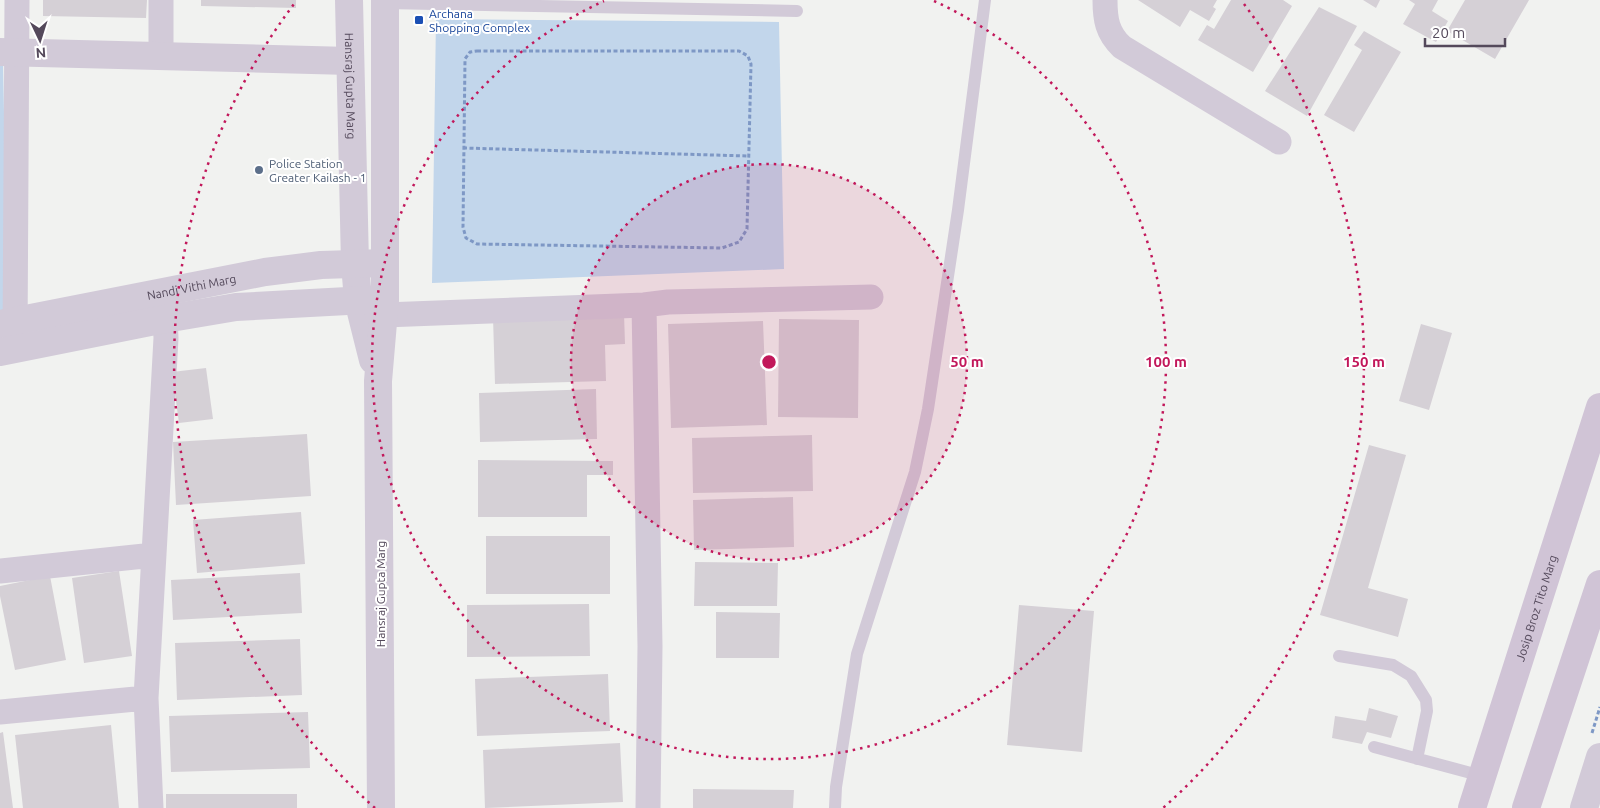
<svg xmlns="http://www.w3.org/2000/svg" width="1600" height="808" font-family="Ubuntu,sans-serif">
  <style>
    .green { fill: #c2d6eb }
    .building { fill: #d5d0d6 }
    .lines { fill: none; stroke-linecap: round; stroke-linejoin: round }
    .path { stroke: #7e98c5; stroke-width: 3; stroke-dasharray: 4 2.5; stroke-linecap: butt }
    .service { stroke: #d2cad8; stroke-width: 12 }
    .minor { stroke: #d2cad8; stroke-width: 25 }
    .tertiary { stroke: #d2cad8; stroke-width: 28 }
    .secondary { stroke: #d0c4d6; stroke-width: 28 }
    .ring { fill: none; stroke: #c2185b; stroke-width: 2.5; stroke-dasharray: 2.5 5 }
    .transit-dot { fill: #1a4fb4; stroke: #fff; stroke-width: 2 }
    .service-dot { fill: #5c6f8a; stroke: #fff; stroke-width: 2 }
    .labels { text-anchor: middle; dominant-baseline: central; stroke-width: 4; stroke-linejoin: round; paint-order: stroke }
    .transit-label { font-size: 12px; fill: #164399; stroke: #fff; text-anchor: start }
    .street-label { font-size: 12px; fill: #54495b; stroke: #fff }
    .service-label { font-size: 12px; fill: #4e5e75; stroke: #fff; text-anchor: start }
    .centre { fill: #c2185b; stroke: #fff; stroke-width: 2.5 }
    .ring-label { font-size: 15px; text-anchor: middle; font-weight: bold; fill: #c2185b; stroke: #fff; stroke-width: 4; stroke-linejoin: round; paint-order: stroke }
  </style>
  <rect width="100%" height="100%" fill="#f1f2f0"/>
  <path class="green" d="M436,19l343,3 5,247 -352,14z
    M0,62h3l5,253 -8,1z"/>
  <path class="building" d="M43,0h104l-1,18 -103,-2z
    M201,0h95v8l-95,-2z
    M1138,0h79l-4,7 3,2 -7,12 -19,-11 -10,17z
    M1231,0h52l9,6 -39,66 -55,-32 9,-15 7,4z
    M1363,0h17l-4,8z
    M1409,0h29l-6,11 16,10 -12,21 -33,-18 12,-20z
    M1465,0h64l-34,59 -48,-28z
    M1319,7l38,19 -50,90 -42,-25z
    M1364,31l37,21 -47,80 -30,-17 38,-65 -8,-5z
    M624,313l1,31 -20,1 1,36 -111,3 -2,-67z
    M779,319l80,1 -1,98 -80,-1z
    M763,321l4,104 -96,3 -3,-104z
    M1421,324l31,9 -23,77 -30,-9z
    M206,368l7,51 -34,4 -7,-51z
    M596,389l1,50 -117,3 -1,-49z
    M307,434l4,62 -135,9 -3,-63z
    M812,435l1,56 -120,2 -1,-55z
    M1369,445l37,10 -38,133 40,11 -10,38 -78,-22z
    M478,460l135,1v14h-26v42h-109z
    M793,497l1,50 -100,3 -1,-50z
    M301,512l4,52 -108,9 -4,-53z
    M486,536h124v58h-124z
    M695,562l83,1 -1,43h-83z
    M119,571l13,85 -48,7 -12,-85z
    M300,573l2,40 -129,7 -2,-40z
    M50,576l16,84 -51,10 -15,-74v-10z
    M589,604l1,52 -123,1v-52z
    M1019,605l75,6 -12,141 -75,-7z
    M716,612l64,1 -1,45h-63z
    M300,639l2,56 -125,5 -2,-57z
    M608,674l2,57 -133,5 -2,-57z
    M1369,708l29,8 -7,22 -24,-6 -5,12 -30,-6 3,-22 31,5z
    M308,712l2,56 -139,4 -2,-56z
    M111,725l8,83h-96l-8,-73z
    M3,732l10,76h-13v-75z
    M620,743l3,59 -138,6 -2,-58z
    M693,789l101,1 -1,18h-100z
    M166,794h131v14h-131z"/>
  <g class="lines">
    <path class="path" d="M477,51h262l9,5 3,8 -4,165 -8,13 -17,6 -245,-4 -11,-6 -3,-11 2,-168 5,-7z
      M463,148l286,8
      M1592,733l8,-26"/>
    <path class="service" d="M385,3l412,8
      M1339,656l54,9 18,11 15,24 1,11 -10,48
      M1374,747l108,29
      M835,808l1,-21 21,-133 58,-182 13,-63 30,-199 27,-210"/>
    <path class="minor" d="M161,0v56
      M1105,0c0,19 2,33 17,47l157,95
      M644,305l6,341 -2,162
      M384,315l260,-10 24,-3 203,-5
      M15,340l2,-340
      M0,571l154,-16
      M0,712l146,-14
      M151,808l-5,-110 20,-360 -1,-19"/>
    <g class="tertiary">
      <path id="s1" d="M349,0l6,264 3,36 15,60"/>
      <path d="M0,52l350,9"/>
      <path id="s2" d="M0,324l265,-52 56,-7 64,-2"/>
      <path d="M0,352l165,-33 71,-12 149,-8"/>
      <path d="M381,808l-3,-427 7,-82v-299"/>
      <path d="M1584,808l16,-51"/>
    </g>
    <g class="secondary">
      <path id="s3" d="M1472,808l128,-401"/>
      <path d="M1526,808l74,-224"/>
    </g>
  </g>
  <circle cx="769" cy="362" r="198" fill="#c2185b" fill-opacity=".12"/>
  <g class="ring">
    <circle cx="769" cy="362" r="198"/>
    <path d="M934 1A397 397 0 1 1 604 1"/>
    <path d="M375 808A595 595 0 0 1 294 4M1244 4A595 595 0 0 1 1163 808"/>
  </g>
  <rect class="transit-dot" x="414" y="15" width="10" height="10" rx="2.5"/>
  <circle class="service-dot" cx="259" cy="170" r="5"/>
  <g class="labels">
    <g class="transit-label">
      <text x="429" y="13">Archana<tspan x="429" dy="14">Shopping Complex</tspan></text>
    </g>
    <g class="street-label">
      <text stroke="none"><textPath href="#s1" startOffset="86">Hansraj Gupta Marg</textPath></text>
      <text stroke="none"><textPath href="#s2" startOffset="195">Nandi Vithi Marg</textPath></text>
      <text transform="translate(380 594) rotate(-90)">Hansraj Gupta Marg</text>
      <text stroke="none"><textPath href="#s3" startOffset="210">Josip Broz Tito Marg</textPath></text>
    </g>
    <g class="service-label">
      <text x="269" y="163">Police Station<tspan x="269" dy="14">Greater Kailash - 1</tspan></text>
    </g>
  </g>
  <circle cx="769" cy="362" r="8" class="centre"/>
  <g class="ring-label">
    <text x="967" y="367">50 m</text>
    <text x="1166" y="367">100 m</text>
    <text x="1364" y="367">150 m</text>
  </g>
  <g transform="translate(40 40) rotate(176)" stroke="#ffffff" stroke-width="4" paint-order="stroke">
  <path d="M0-4L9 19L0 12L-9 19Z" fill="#54495b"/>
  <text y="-8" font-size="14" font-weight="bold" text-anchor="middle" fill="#54495b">N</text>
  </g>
  <path d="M1425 38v8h80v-8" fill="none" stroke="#54495b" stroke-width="2.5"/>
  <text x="1432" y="38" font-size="15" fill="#54495b" stroke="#ffffff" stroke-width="4" paint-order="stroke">20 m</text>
</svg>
